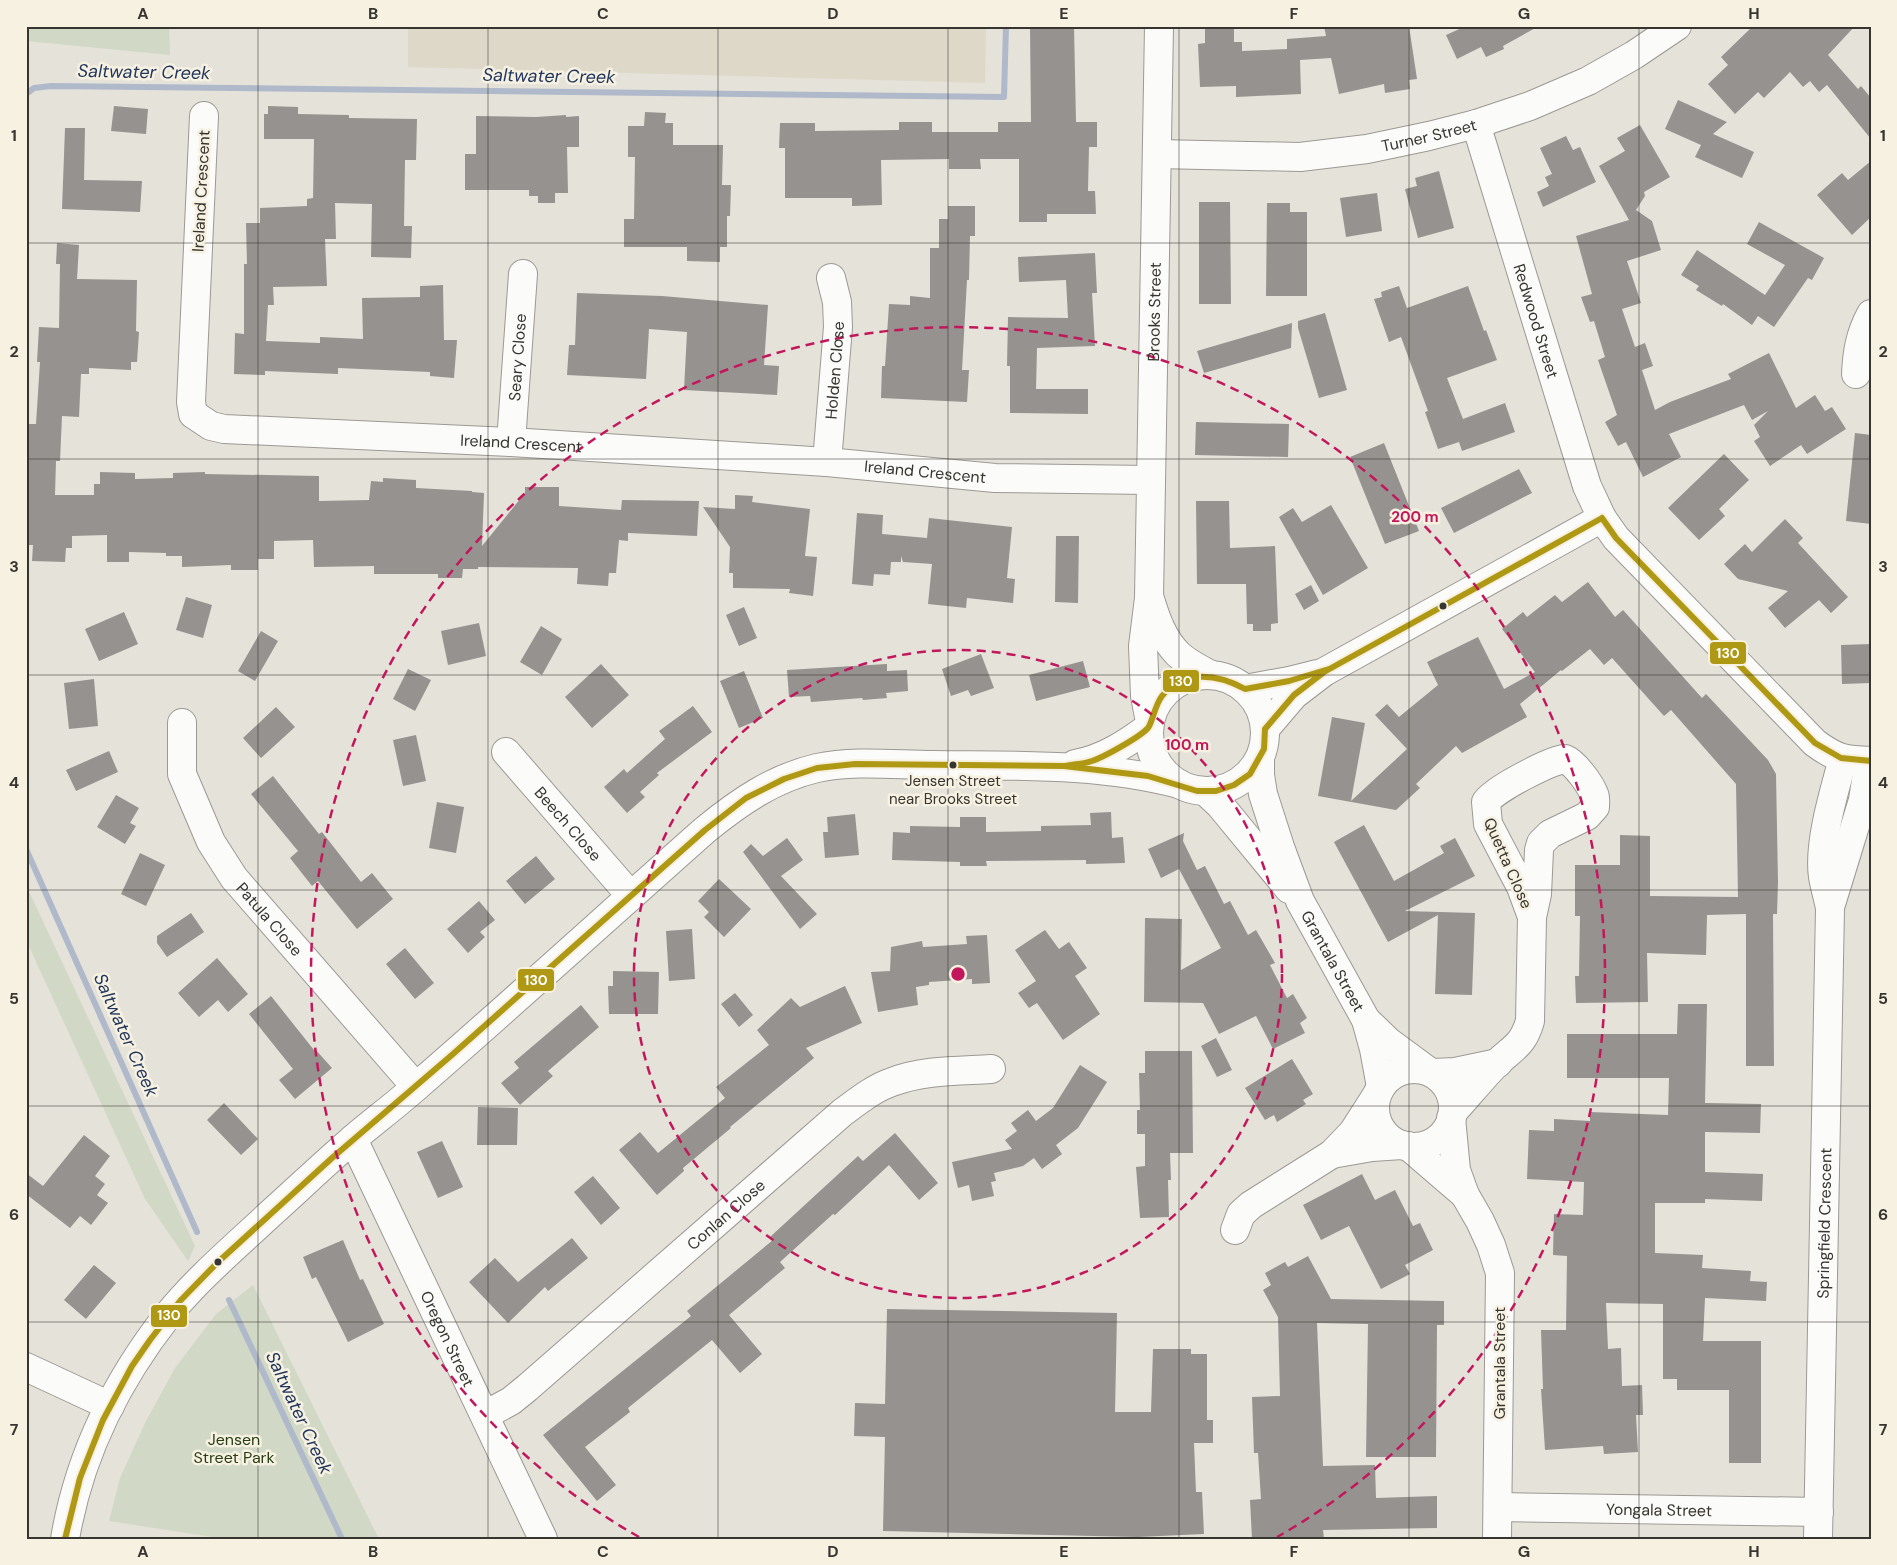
<svg xmlns="http://www.w3.org/2000/svg" width="1897" height="1565" font-family="'DM Sans',sans-serif">
  <style>
    .built { fill: #ded8c9 }
    .green { fill: #d1d9c6 }
    .lines { fill: none; stroke-linecap: round; stroke-linejoin: round }
    .stream { stroke: #afb9ca; stroke-width: 6 }
    .building { fill: #96928f }
    .minor-casing { stroke: #9c9994; stroke-width: 30 }
    .minor { stroke: #fbfbf9; stroke-width: 28 }
    .bus-1-casing { stroke: #f7f1e2; stroke-width: 10 }
    .bus-1 { stroke: #af9813; stroke-width: 6 }
    .grid { fill: none; stroke: #373530; stroke-width: 1; stroke-opacity: 0.55 }
    .ring { fill: none; stroke: #c2185b; stroke-width: 2.5; stroke-dasharray: 9 6 }
    .bus-dot { fill: #373530; stroke: #f7f1e2; stroke-width: 2 }
    .labels { text-anchor: middle; dominant-baseline: central; stroke-width: 5; stroke-linejoin: round; paint-order: stroke }
    .bus-label { font-size: 15px; fill: #373530; stroke: #f7f1e2 }
    .street-label { font-size: 16px; fill: #373530; stroke: #f7f1e2 }
    .park-label { font-size: 16px; fill: #273e13; stroke: #f7f1e2 }
    .water-label { font-size: 18px; font-style: italic; fill: #22375e; stroke: #f7f1e2 }
    .centre { fill: #c2185b; stroke: #f7f1e2; stroke-width: 2.5 }
    .ring-label { font-size: 15px; text-anchor: middle; font-weight: bold; fill: #c2185b; stroke: #f7f1e2; stroke-width: 5; stroke-linejoin: round; paint-order: stroke }
    .line-badge { stroke: #f7f1e2; stroke-width: 2 }
    .badge-label { font-size: 14px; text-anchor: middle; font-weight: bold; fill: #fff }
    .neatline { fill: none; stroke: #373530; stroke-width: 2 }
    .grid-label { font-size: 16px; text-anchor: middle; font-weight: bold; fill: #373530 }
  </style>
  <rect width="100%" height="100%" fill="#e5e2da"/>
  <path class="built" d="M408,26h578l-1,57 -577,-16z"/>
  <path class="green" d="M26,26h143l1,29 -144,-14z
    M26,885l169,361 -7,15 -43,-62 -119,-259z
    M253,1285l126,254h-154l-116,-18 11,-43 26,-57 29,-53 41,-54z"/>
  <g class="lines">
    <path class="stream" d="M26,94l8,-6 17,-2 953,11 2,-71
      M26,849l171,383
      M229,1300l113,239"/>
  </g>
  <path class="building" d="M1030,26h44l2,96h21v25h-8l-1,44h7l1,23h-49v8h-28v-63h-39l1,10h-32v-10l-68,1 1,45 -30,1v-8h-67v-50h-6l1,-25h35v8l84,-1v-8h33v10h66v-10h33z
    M1205,26h29v16h8v9l45,-2v-10l39,-3 -2,-10h85l8,53 -8,1 1,9 -25,4 -1,-9 -45,10 -8,-36 -31,2 1,34 -65,3v-11l-36,1 -2,-43 7,-1z
    M1466,26h73l-36,20 1,3 -18,8 -5,-10 -24,12 -11,-24z
    M1753,26h102l-27,29 30,34 3,-3 10,12v41l-44,-54 -8,7 -9,-11 -7,6 -13,-15 -26,26 -6,-6 -23,22 -27,-30 20,-19 -7,-8z
    M1678,100l49,22 -14,12 41,18 -12,26 -47,-21 6,-12 -36,-16z
    M114,106l34,3 -2,25 -35,-3z
    M268,106l30,1v7l51,1v3l68,1 -1,41h-11l-1,66h8l-1,32 -40,-1 1,-53 -37,-1 1,36h-11l2,47 -54,1 1,18h-6l-2,36 54,2v-6l43,2 -1,-41 58,-1v-11l23,-1 1,55h13l-3,38 -24,-2v-4l-92,-4v6l-73,-3v4l-31,-1 1,-41 9,1v-70h3l-1,-41h14v-15l47,-2v-7l6,-1 1,-59h-50v-25h4z
    M645,112l21,1 -1,10h8v22h50l-1,40h9l-1,31h-3v31h-7v15l-33,-1v-14h-63v-28h10l1,-62h-7v-31h16z
    M566,115v2l13,-1v31h-12l1,46h-13v10h-17v-7h-9v-6h-64v-36h11v-38l60,1z
    M1640,125l30,52 -26,15 1,4 -9,14 16,11 9,29 -34,11 14,42 -19,6 13,38 10,-4 8,23 -11,4 13,40 15,-8 61,-23 -3,-5 41,-21 27,55 19,-13 10,16 7,-4 14,22 -39,25 -6,-9 -31,21 -16,-25 6,-4 -6,-12 14,-14 -16,9 -8,-15 -75,29 12,23 -38,20 -17,-35 -8,4 -13,-24 12,-7 -19,-55 7,-3 -11,-36 -4,1 -9,-25 11,-3 -16,-58 53,-16 -30,-54 26,-15 -8,-13z
    M65,128h20l-1,52 58,1 -2,31 -78,-3z
    M1566,136l7,14 7,-3 16,35 -53,25 -6,-15 12,-6 -4,-9 7,-3 -12,-26z
    M1871,161v56l-19,18 -35,-40 25,-22 6,7z
    M1439,171l15,57 -36,10 -13,-49 12,-3 -2,-8z
    M1377,193l5,38 -36,6 -6,-39z
    M1199,202h31l1,102h-32z
    M1267,203h23v9h17v84h-41z
    M948,206h27v30h-5l-1,44h-2l-5,90h7l-2,32 -86,-4 1,-32h3l4,-62 21,1v-9l20,2v-50h9v-29h9z
    M1759,222l65,36 -12,22 -4,-2 -34,49 -16,-11 -6,9 -29,-21 -1,2 -26,-16 3,-4 -18,-11 16,-25 68,45 20,-30 -38,-21z
    M57,243l22,2 -2,34 60,1 -1,51 3,1 -2,30h-6v8l-42,-2v6h-8l-2,43 -17,-1 -2,45h-4l-1,34h39v-11h6v-12l35,1v6l38,-1v-5l32,-1v2l114,2v25l50,-1 2,-19 12,1v-4l33,2v8l56,3v1l12,1 -2,53 43,-53v-6h34v19l62,4 1,-10 77,1 -2,35 -69,-3v8l-9,-1 -3,33h-7l-1,13 -31,-2 1,-16 -100,-1v2h-15l-1,9h-24v-4h-64v-8l-60,1 -1,-27 -39,1v18h-16v11h-27v-5l-49,2v-11h-16v-3l-37,-1v10h-22v-27l-35,1v12h-6l-1,14 -33,-1 1,-16h-7v-121h10l4,-62h-3l2,-35 20,1 1,-64h-4z
    M1095,253l2,40h-5l3,53 -58,2 -1,41h52v25l-78,-1v-47h-3l1,-49 60,1 -2,-38 -47,2 -1,-25z
    M1399,286l8,22 61,-22 16,45 2,-1 11,30 -50,18 16,41 42,-16 10,29 -53,19 -3,-9 -21,7 -13,-37 3,-1 -27,-74 -12,5 -15,-43 8,-2 -1,-5z
    M577,293l85,3 106,9 -4,60 15,1 -2,29 -93,-5 3,-58 -38,-3 -3,50 -79,-4 2,-30h6z
    M1325,313l22,77 -28,8 -21,-70v-7z
    M1292,323l-1,25 -87,25 -7,-22z
    M1196,422l93,2 -1,33 -93,-2z
    M1855,433l16,2v89l-25,-3z
    M1384,443l35,88 -34,13 -35,-87z
    M1724,454l25,26 -30,29 6,7 -26,24 -31,-32z
    M1519,469l13,24 -78,40 -13,-25z
    M735,495l18,1 -1,6 58,7 -5,47 12,1 -4,39 -24,-3 1,-4 -57,-1v-15h-4l1,-26 -27,-40 32,2z
    M1196,501h33l1,47 45,-2 3,77 -7,1v7h-18v-7h-6l-1,-40h-49z
    M1331,505l37,63 -45,27 -44,-78 14,-9 9,14z
    M857,513l26,2 -1,19 45,4 2,-20 83,9 -5,51 8,1 -2,24 -46,-5 -1,10 -38,-4 4,-40 -29,-2 -2,-6v6h-10l-1,13 -16,-1 -1,12 -21,-2z
    M1785,519l18,19 -5,5 50,54 -17,16 -12,-13 -34,28 -17,-20 20,-17 -50,-12 -14,-15 21,-20 7,8z
    M1056,536h23l-1,67 -23,-1z
    M1588,582l27,35 8,-7 79,88 4,-4 62,66 8,14 2,108 -1,32h-4l1,152h-28v-152l-39,1 -1,40 -59,-2 1,49 -72,1 -1,-27h4l1,-60h-5v-51h45v-30l30,1v60l88,1 -2,-113 -65,-74 -7,6 -52,-58 -8,7 -14,-16 -28,22 -1,-1 -41,34 7,13 -65,36 -6,-7 -40,38 4,4 -24,22 -78,-14 14,-79 33,6 -14,78 56,-52 -32,-34 12,-11 12,13 39,-32 -11,-23 51,-25 26,52 31,-17 -33,-43 21,-17 4,5 28,-22 7,7z
    M1311,585l8,16 -15,9 -9,-16z
    M186,597l26,8 -9,33 -27,-8z
    M744,607l13,31 -18,8 -13,-31z
    M124,612l14,32 -39,17 -14,-32z
    M479,623l7,33 -38,9 -7,-34z
    M541,626l21,13 -20,36 -22,-13z
    M261,631l17,10 -23,40 -17,-10z
    M1871,644v39l-29,1 -1,-39z
    M981,654l13,34 -23,8 -3,-6 -17,6 -9,-27z
    M1083,661l7,26 -54,14 -7,-26z
    M601,664l28,31 -37,33 -27,-31z
    M887,664v7l20,-1 1,21 -22,2 1,5 -24,2 -1,-2 -51,4 -1,-6 -21,1 -2,-27z
    M408,669l23,11 -16,31 -22,-12z
    M744,671l19,47 -24,10 -19,-47z
    M94,679l4,47 -29,3 -5,-46z
    M693,706l19,26 -55,41 2,2 -19,17 5,5 -18,16 -23,-26 20,-18 3,4 38,-34 -6,-8z
    M276,707l19,20 -34,31 -18,-20z
    M416,735l10,46 -23,5 -10,-46z
    M109,751l9,21 -42,19 -10,-21z
    M273,776l46,58 3,-2 39,50 11,-9 21,26 -36,30 -39,-48 -6,5 -22,-28 8,-7 -47,-57z
    M116,795l23,13 -9,15 6,3 -11,18 -28,-17z
    M437,802l27,5 -8,46 -27,-5z
    M1111,812l1,26 11,-1 2,26 -39,1v-4l-100,1 1,5h-27v-4l-68,-2 1,-28 17,1v-7l50,1v-10h26v15l55,-1v-5l50,-1 -1,-12z
    M855,814l4,41 -34,3 -2,-26h5l-1,-15z
    M1364,825l30,56 50,-28 -4,-7 15,-8 20,38 -70,35 70,2 -3,82 -37,-1 3,-79 -50,27 -54,-100z
    M1184,833l-1,8 14,29 8,-4 19,38 6,-3 18,34 8,-5 19,33 -5,2 17,33 6,-4 14,24 -7,5 5,10 -32,16 -17,-33 -37,18 -16,-31 -59,-1 1,-84 37,1 -1,51 40,-22 -42,-79 -18,9 -13,-29z
    M787,838l16,22 -22,16 36,38 -17,15 -57,-77 8,-8 12,12z
    M140,853l25,12 -19,41 -25,-12z
    M536,856l19,23 -30,25 -19,-23z
    M719,879l32,30 -27,28 -20,-20 5,-5 -11,-11z
    M479,901l16,19 -15,12 5,5 -17,16 -21,-24z
    M191,913l13,19 -37,25 -10,-14v-7z
    M692,929l3,50 -26,2 -3,-50z
    M1045,930l14,19 10,-7 18,26 -12,8 25,38 -37,26 -26,-37 -8,5 -11,-15 18,-12 -21,-31z
    M987,935l3,48 -18,1v-5l-43,3v3l-13,2 2,18 -40,7 -7,-40 19,-1 1,-24 31,-6 1,6 44,-3 -1,-8z
    M405,948l29,35 -19,16 -29,-35z
    M217,958l31,36 -20,18 -10,-12 -19,17 -21,-24z
    M613,971l46,1 -1,42h-49l-1,-28h5z
    M845,986l17,37 -56,25 8,10 -84,69 1,1 -48,40 1,3 -27,24 -38,-45 21,-18 18,21 67,-55 -9,-11 53,-42 -12,-15 34,-32 9,9z
    M735,993l18,22 -14,12 -18,-23z
    M271,996l43,54 1,-1 17,19 -37,31 -16,-19 14,-11 -44,-55z
    M1678,1004h29l-2,99 56,1 -1,29 -55,-1v40l58,2 -1,27 -57,-2v4h-50v50l48,2 -1,13 49,3 -1,10 17,1 -1,19 -61,-3 -2,43h58v122h-32v-73h-52v-11h-14v-75l-57,-1 2,46 13,-1 1,38 20,-1 1,30h-7l2,37 -34,2 -1,-8 -58,4 -4,-61h2l-2,-59h25l1,-74 -14,-1 1,-41 29,1 1,-33 -57,-3 2,-49 25,1v-12l36,2v-9l78,3 1,-37h-102v-44h110z
    M581,1005l18,22 -51,44 5,5 -33,29 -19,-22 18,-15 -5,-6z
    M1216,1038l16,32 -15,7 -16,-31z
    M1145,1051h47l1,102h-23l1,27h-3l1,37 -29,1 -4,-51 9,-1v-32h-8v-24h3l-1,-37h6z
    M1292,1059l21,35 -10,6 3,4 -29,18 -3,-7 -9,5 -20,-32z
    M1080,1065l27,17 -29,46 -22,17 6,9 -20,15 -8,-11 -11,8 -29,7 2,8 -5,1 3,14 -22,5 -3,-16 -11,3 -6,-26 60,-13 -7,-9 12,-9 -6,-8 17,-13 8,11 17,-13z
    M224,1103l34,36 -17,16 -34,-35z
    M478,1107l40,1 -1,37h-40z
    M895,1133l43,50 -19,17 -30,-35 -54,50 -2,-1 -53,48 5,6 -56,47 33,39 -22,19 -28,-33 -84,68 2,4 -45,35 31,38 -19,16 -54,-66 148,-119 -4,-5 86,-71 -3,-3 88,-81 5,5z
    M84,1135l26,21 -15,20 10,8 -8,11 11,8 -17,22 -11,-9 -10,12 -44,-34v-21l17,13z
    M442,1141l21,46 -25,11 -21,-46z
    M1362,1174l13,26 20,-10 18,36 7,-3 13,27 -28,15 5,9 -29,15 -32,-63 -28,14 -18,-35z
    M593,1176l27,32 -19,17 -27,-33z
    M572,1238l16,20 -40,33 -3,-4 -37,36 -39,-41 26,-24 23,24z
    M343,1240l17,40 3,-1 21,45 -36,18 -32,-65 -4,2 -9,-22z
    M1308,1256l23,43 113,2v24h-7l-1,132h-70l2,-133 -51,-1 6,143 52,-1 1,33 61,-2v32l-114,2 1,9h-72l-2,-39 11,-1 -3,-46h-4l-2,-56 28,-1 -2,-79 -15,-27 8,-5 -6,-12 20,-11 3,5z
    M94,1265l22,18 -30,36 -22,-19z
    M887,1309l230,4 -2,99h36l2,-63h38v5h16v66h6v23h-19l2,49h6l2,42 -66,3 -255,-6 2,-94 -31,-1 1,-33 30,1z"/>
  <g class="lines">
    <g class="minor-casing">
      <g id="minor">
        <path id="s1" d="M204,116l-13,286 2,12 18,12 13,3 287,13 316,20 168,16 155,2"/>
        <path id="s2" d="M1476,124l111,362 15,32 14,20 199,205c22,16 29,17 56,18"/>
        <path id="s3" d="M1157,154l143,3 67,-8 62,-13 47,-12 54,-18 58,-25 46,-26 43,-29"/>
        <path d="M1856,374c1,-22 4,-40 15,-60"/>
        <path id="s4" d="M511,442l12,-168"/>
        <path id="s5" d="M827,462l11,-135 -1,-25 -6,-24"/>
        <path d="M1150,599c6,20 13,40 28,55 9,9 22,15 33,21"/>
        <circle cx="1207" cy="733" r="58"/>
        <path d="M1245,689l44,-8 28,-7"/>
        <path id="s6" d="M1150,722l-5,-26 -2,-50 6,-48 10,-572"/>
        <path id="s7" d="M182,723v51l29,68 23,36 182,209"/>
        <path d="M1265,729l29,-34 30,-23 278,-154"/>
        <path id="s8" d="M506,752l125,144"/>
        <path id="s9" d="M1260,758v17l3,19 17,53 20,54 66,119 8,29 7,38"/>
        <path d="M1075,764c28,-5 51,-20 74,-37"/>
        <path d="M1206,792l14,13 69,84"/>
        <path d="M1831,904l32,-104 6,-39"/>
        <path d="M1366,1020l23,22 38,28"/>
        <circle cx="1414" cy="1108" r="39"/>
        <path d="M1433,1073l22,-1 43,-9"/>
        <path d="M1453,1112c14,-15 30,-35 44,-49 17,-16 26,-18 33,-42l2,-104 5,-23 2,-44 2,-7 9,-9 37,-18 8,-9c0,-4 1,-9 -1,-13 -4,-10 -19,-31 -29,-35 -16,2 -70,30 -79,43l2,22 33,63 11,30"/>
        <path d="M1451,1118l5,52 9,25 15,26 11,24 9,28 -3,266"/>
        <path id="s10" d="M353,1139l190,400"/>
        <path d="M1408,1146l57,49"/>
        <path d="M1332,1154l40,-7 30,-2"/>
        <path d="M1235,1230l6,-16 10,-9 81,-51 21,-22 25,-39"/>
        <path d="M26,1367l84,39"/>
        <path id="s11" d="M485,1415l26,-14 16,-13 316,-276c15,-11 31,-24 49,-30 31,-12 66,-11 99,-13"/>
        <path id="s12" d="M1498,1507l321,5"/>
        <path d="M65,1539c14,-83 52,-159 103,-224 30,-37 67,-68 101,-100 28,-25 55,-51 84,-76 21,-18 43,-34 64,-53 97,-84 192,-171 288,-256 34,-28 69,-52 112,-62 38,-8 79,-3 117,-3 83,1 165,-2 245,19"/>
        <path id="s13" d="M1818,1539l12,-631c-2,-10 -5,-20 -7,-31 -5,-33 11,-85 20,-118"/>
      </g>
    </g>
    <use href="#minor" class="minor"/>
    <g class="bus-1-casing">
      <path id="bus-1" d="M1602,518l14,20 199,205 26,15 30,3
        M1065,766c9,-2 18,-2 27,-5 12,-4 48,-24 56,-33 4,-5 7,-23 14,-32 21,-27 56,-22 83,-7l44,-8 40,-12
        M65,1539l15,-61 23,-58 29,-54 18,-26 30,-39 37,-38 115,-105 121,-104 252,-224 41,-32 38,-19 33,-11 38,-4 209,2 84,10 49,15h19l18,-6 16,-11 14,-25 1,-20 29,-34 30,-23 278,-154"/>
    </g>
    <use href="#bus-1" class="bus-1"/>
  </g>
  <path class="grid" d="M258,26v1513M488,26v1513M718,26v1513M948,26v1513M1179,26v1513M1409,26v1513M1639,26v1513M26,243h1845M26,459h1845M26,675h1845M26,890h1845M26,1106h1845M26,1322h1845"/>
  <g class="ring">
    <circle cx="958" cy="974" r="324"/>
    <path d="M639 1537A647 647 0 1 1 1277 1537"/>
  </g>
  <g class="bus-dot">
    <circle cx="1443" cy="606" r="4.5"/>
    <circle cx="953" cy="765" r="4.5"/>
    <circle cx="218" cy="1262" r="4.5"/>
  </g>
  <g class="labels">
    <g class="bus-label">
      <text x="953" y="781">Jensen Street<tspan x="953" dy="18">near Brooks Street</tspan></text>
    </g>
    <g class="street-label">
      <text stroke="none"><textPath href="#s3" startOffset="274">Turner Street</textPath></text>
      <text transform="translate(201 191) rotate(-87)">Ireland Crescent</text>
      <text stroke="none"><textPath href="#s6" startOffset="411">Brooks Street</textPath></text>
      <text stroke="none"><textPath href="#s2" startOffset="206">Redwood Street</textPath></text>
      <text stroke="none"><textPath href="#s4" startOffset="85">Seary Close</textPath></text>
      <text stroke="none"><textPath href="#s5" startOffset="92">Holden Close</textPath></text>
      <text stroke="none"><textPath href="#s1" startOffset="631">Ireland Crescent</textPath></text>
      <text stroke="none"><textPath href="#s1" startOffset="1036">Ireland Crescent</textPath></text>
      <text stroke="none"><textPath href="#s8" startOffset="95">Beech Close</textPath></text>
      <text transform="translate(1508 863) rotate(66)">Quetta Close</text>
      <text stroke="none"><textPath href="#s7" startOffset="222">Patula Close</textPath></text>
      <text stroke="none"><textPath href="#s9" startOffset="218">Grantala Street</textPath></text>
      <text stroke="none"><textPath href="#s11" startOffset="314">Conlan Close</textPath></text>
      <text stroke="none"><textPath href="#s13" startOffset="316">Springfield Crescent</textPath></text>
      <text stroke="none"><textPath href="#s10" startOffset="221">Oregon Street</textPath></text>
      <text transform="translate(1499 1363) rotate(-90)">Grantala Street</text>
      <text stroke="none"><textPath href="#s12" startOffset="161">Yongala Street</textPath></text>
    </g>
    <g class="park-label">
      <text x="234" y="1439">Jensen<tspan x="234" dy="18">Street Park</tspan></text>
    </g>
    <g class="water-label">
      <text transform="translate(144 72) rotate(1)">Saltwater Creek</text>
      <text transform="translate(549 76) rotate(1)">Saltwater Creek</text>
      <text transform="translate(126 1035) rotate(66)">Saltwater Creek</text>
      <text transform="translate(299 1413) rotate(65)">Saltwater Creek</text>
    </g>
  </g>
  <circle cx="958" cy="974" r="8" class="centre"/>
  <g class="ring-label">
    <text x="1415" y="522">200 m</text>
    <text x="1187" y="750">100 m</text>
  </g>
  <g class="line-badge">
    <rect x="1709" y="641" width="38" height="24" rx="5" fill="#af9813"/>
    <rect x="1162" y="669" width="38" height="24" rx="5" fill="#af9813"/>
    <rect x="517" y="968" width="38" height="24" rx="5" fill="#af9813"/>
    <rect x="150" y="1304" width="38" height="24" rx="5" fill="#af9813"/>
  </g>
  <g class="badge-label">
    <text x="1728" y="658">130</text>
    <text x="1181" y="686">130</text>
    <text x="536" y="985">130</text>
    <text x="169" y="1320">130</text>
  </g>
  <rect width="1897" height="1565" fill="none" stroke="#f7f1e2" stroke-width="55"/>
  <rect x="28" y="28" width="1842" height="1510" class="neatline"/>
  <g class="grid-label">
    <text x="143" y="19">A</text>
    <text x="373" y="19">B</text>
    <text x="603" y="19">C</text>
    <text x="833" y="19">D</text>
    <text x="1064" y="19">E</text>
    <text x="1294" y="19">F</text>
    <text x="1524" y="19">G</text>
    <text x="1754" y="19">H</text>
    <text x="14" y="141">1</text>
    <text x="1883" y="141">1</text>
    <text x="14" y="357">2</text>
    <text x="1883" y="357">2</text>
    <text x="14" y="572">3</text>
    <text x="1883" y="572">3</text>
    <text x="14" y="788">4</text>
    <text x="1883" y="788">4</text>
    <text x="14" y="1004">5</text>
    <text x="1883" y="1004">5</text>
    <text x="14" y="1220">6</text>
    <text x="1883" y="1220">6</text>
    <text x="14" y="1435">7</text>
    <text x="1883" y="1435">7</text>
    <text x="143" y="1557">A</text>
    <text x="373" y="1557">B</text>
    <text x="603" y="1557">C</text>
    <text x="833" y="1557">D</text>
    <text x="1064" y="1557">E</text>
    <text x="1294" y="1557">F</text>
    <text x="1524" y="1557">G</text>
    <text x="1754" y="1557">H</text>
  </g>
</svg>
